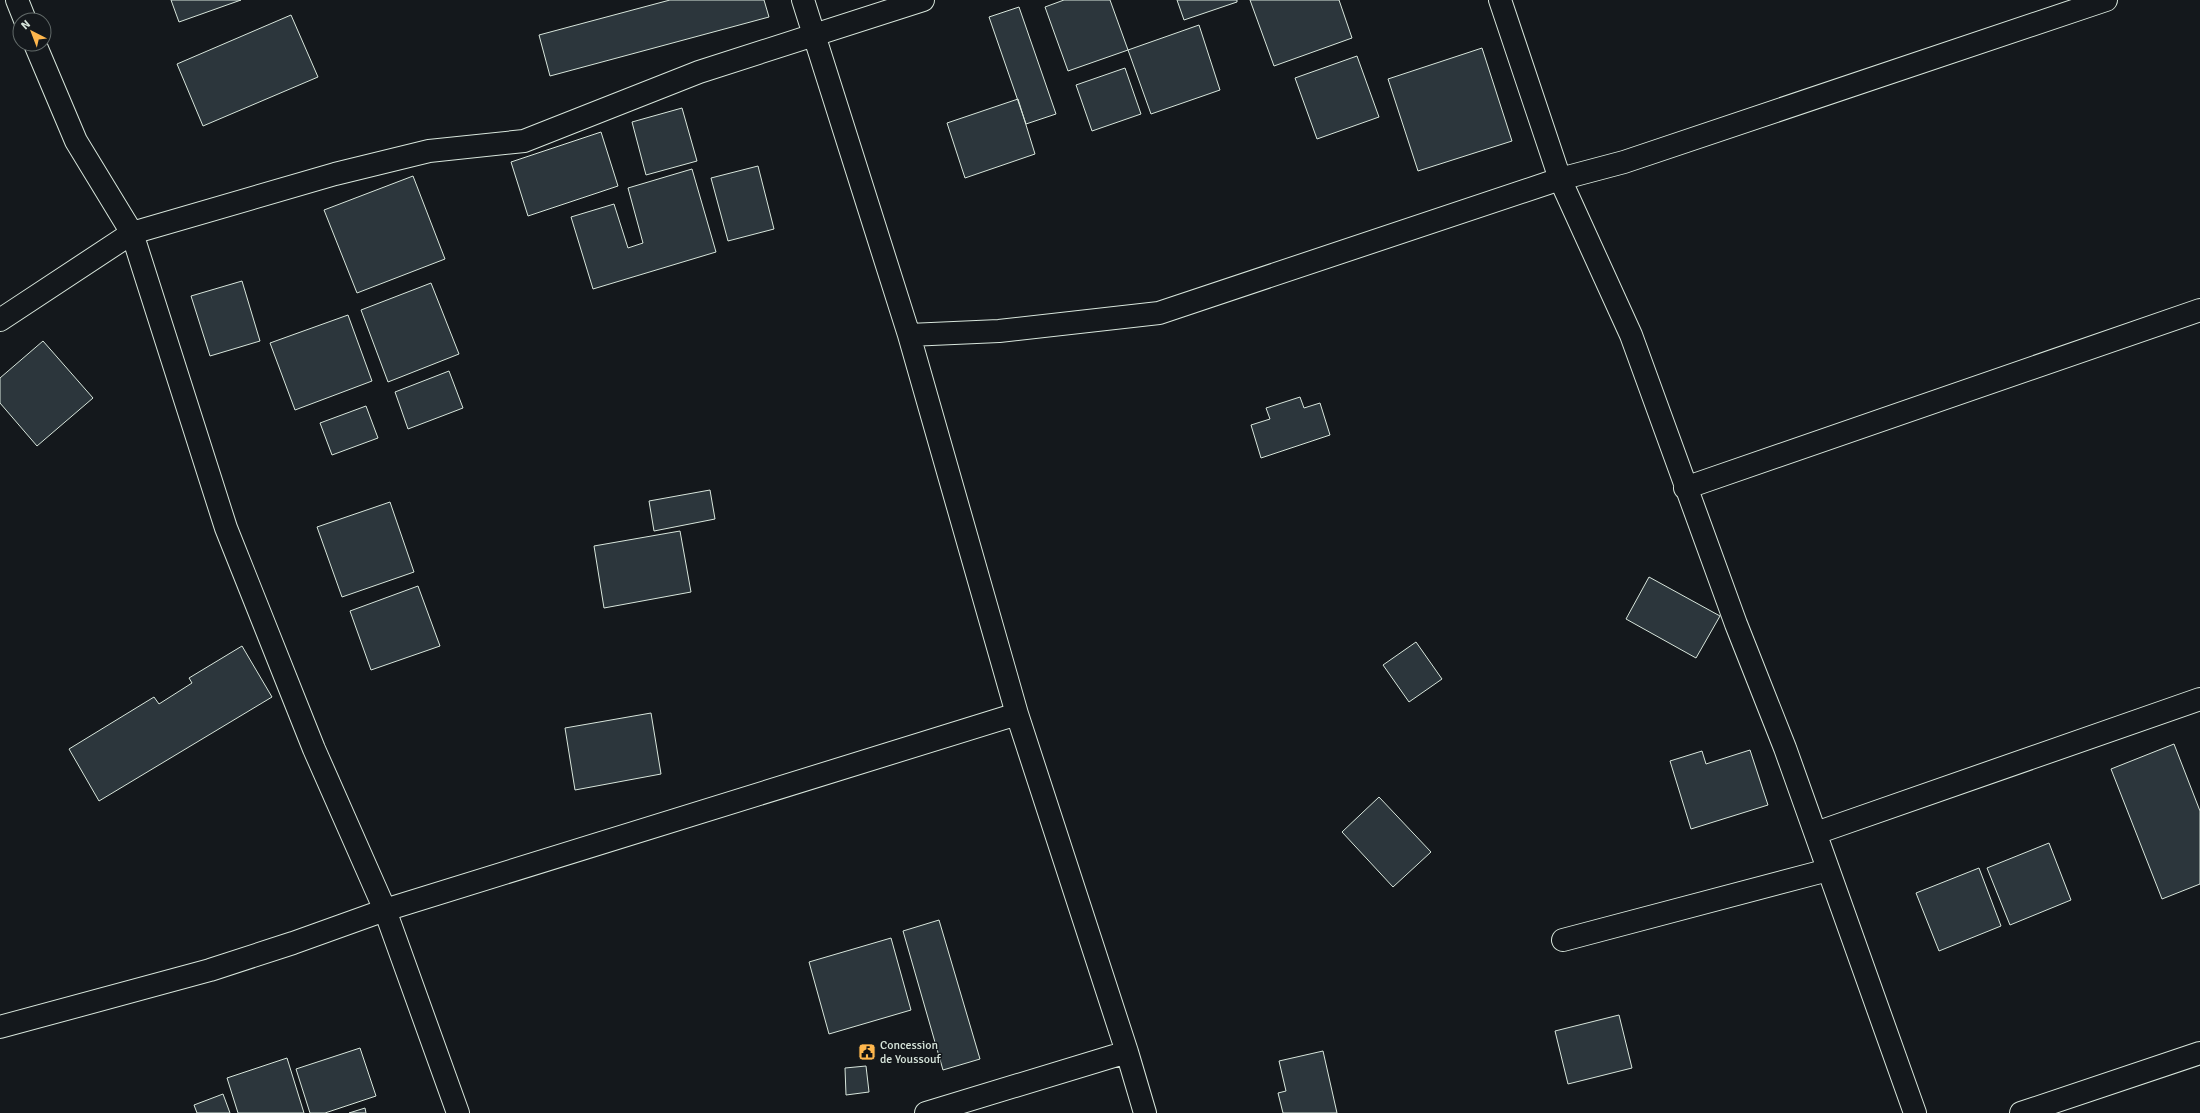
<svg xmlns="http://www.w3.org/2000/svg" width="2200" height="1113" font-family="Signika,sans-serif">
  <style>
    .building { fill: #2c363c; stroke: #d8e6dc }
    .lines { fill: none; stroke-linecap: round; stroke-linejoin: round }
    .minor-casing { stroke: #d8e6dc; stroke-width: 24 }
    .minor { stroke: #14181c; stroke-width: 22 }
    .labels { text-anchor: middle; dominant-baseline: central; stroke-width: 3; stroke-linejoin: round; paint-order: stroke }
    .poi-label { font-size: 12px; fill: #d8e6dc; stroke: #14181c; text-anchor: start }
  </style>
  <rect width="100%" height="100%" fill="#14181c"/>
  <path class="building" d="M171,0h70l-62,22z
    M670,0h94l5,17 -219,59 -11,-41z
    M1064,0h46l18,50 -60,21 -23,-64z
    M1177,0h60v2l-53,18z
    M1250,0h89l13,38 -78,28z
    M1019,7l37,107 -30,10 -37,-107z
    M291,15l27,62 -115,49 -26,-62z
    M1199,25l21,65 -69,24 -23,-64z
    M1482,48l30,93 -94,30 -30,-92z
    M1357,56l22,61 -62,22 -22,-61z
    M1125,68l16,46 -49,17 -16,-46z
    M1018,99l17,55 -70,24 -18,-55z
    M682,108l15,53 -51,14 -14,-53z
    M601,132l17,54 -90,30 -17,-54z
    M758,166l16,63 -46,12 -17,-63z
    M692,169l24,83 -123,37 -22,-72 43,-13 14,44 15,-5 -15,-55z
    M413,176l32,83 -88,34 -33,-83z
    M242,281l18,60 -50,15 -19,-60z
    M431,283l28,71 -71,28 -27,-72z
    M348,315l24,66 -77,29 -25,-67z
    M43,341l50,57 -56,48 -37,-43v-25z
    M449,371l14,37 -55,21 -13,-37z
    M1300,397l4,11 16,-5 10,32 -69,23 -10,-33 19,-6 -4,-11z
    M366,406l12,32 -46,17 -12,-32z
    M710,490l5,29 -61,12 -5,-30z
    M390,502l24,70 -72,25 -25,-70z
    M680,531l11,61 -87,16 -10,-62z
    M1649,577l71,39 -24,42 -70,-39z
    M418,586l22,60 -69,24 -21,-59z
    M1416,642l26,37 -33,23 -26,-37z
    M242,646l30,51 -173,104 -30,-52 85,-52 5,7 33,-21 -3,-5z
    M651,713l10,61 -86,16 -10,-62z
    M2174,744l26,67v73l-38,15 -51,-130z
    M1750,750l18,55 -77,24 -21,-68 32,-10 4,13z
    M1379,797l52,55 -38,35 -51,-55z
    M2049,843l22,57 -61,25 -23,-57z
    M1979,868l22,58 -62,25 -23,-58z
    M939,920l41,139 -37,11 -40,-139z
    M891,938l20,72 -82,24 -20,-72z
    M1619,1015l13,53 -64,16 -13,-53z
    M360,1048l16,48 -51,17h-15l-14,-44z
    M1323,1051l14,62h-54l-5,-20 8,-2 -7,-30z
    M287,1058l17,55h-66l-11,-35z
    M866,1066l3,26 -23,3 -1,-27z
    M223,1094l7,19h-33l-3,-8z
    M365,1108l1,5h-17z"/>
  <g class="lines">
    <g class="minor-casing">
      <path id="minor" d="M17,0l8,20
        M803,0l106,335 90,-4 160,-18 401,-134 71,156 105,289 49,124 130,365
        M1500,0l60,179 64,-17 482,-162
        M35,44l41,97 56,92 94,295 88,221 71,161 73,203
        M0,320l132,-87 203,-59 94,-23 95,-10 175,-69 224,-72
        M1685,488l515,-178
        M1017,714l110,338 18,61
        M1816,833l384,-134
        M1563,940l265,-70
        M0,1027l210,-57 83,-27 92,-33 632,-196 -108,-379
        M926,1113l201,-61
        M2021,1113l179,-60"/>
    </g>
    <use href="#minor" class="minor"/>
  </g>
  <defs>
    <g id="civic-square" transform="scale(0.9)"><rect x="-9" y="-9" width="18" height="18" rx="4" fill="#ffb74d" stroke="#14181c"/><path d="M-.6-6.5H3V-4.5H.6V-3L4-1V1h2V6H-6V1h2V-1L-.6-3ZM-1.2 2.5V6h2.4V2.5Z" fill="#111"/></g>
  </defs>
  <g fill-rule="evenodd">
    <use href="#civic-square" x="867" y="1052"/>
  </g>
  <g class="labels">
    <g class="poi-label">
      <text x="880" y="1045">Concession<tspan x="880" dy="14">de Youssouf</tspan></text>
    </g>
  </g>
  <g transform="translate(32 32) rotate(318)"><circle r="19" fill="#14181c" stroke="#626a69"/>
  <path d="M0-3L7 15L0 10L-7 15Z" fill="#ffb74d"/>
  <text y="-6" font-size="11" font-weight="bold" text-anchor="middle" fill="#d8e6dc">N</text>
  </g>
</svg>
